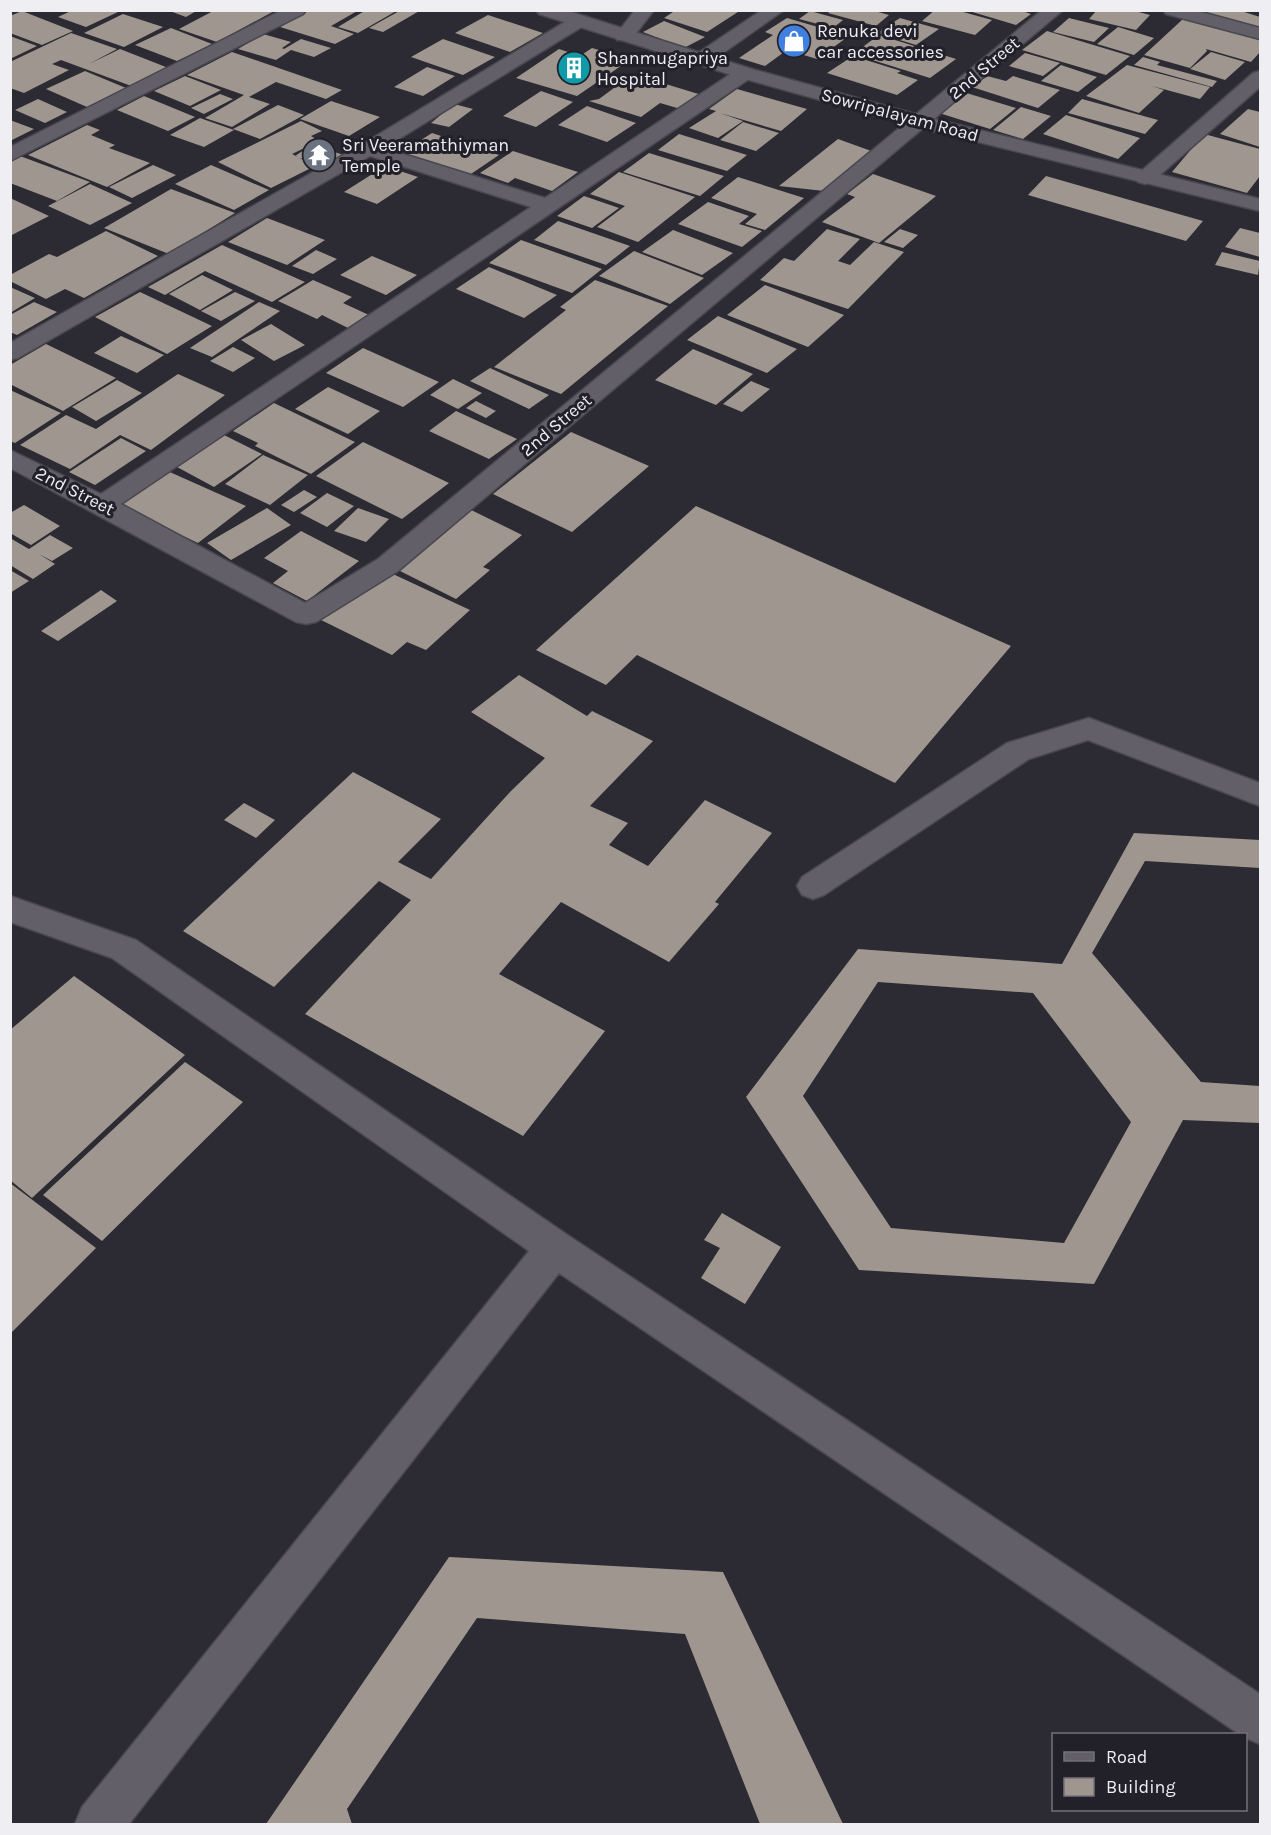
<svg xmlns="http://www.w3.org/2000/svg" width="1271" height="1835" font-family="Karla,sans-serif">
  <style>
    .building { fill: #9f978f; fill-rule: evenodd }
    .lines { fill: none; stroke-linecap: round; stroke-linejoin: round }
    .minor-casing { stroke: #49474e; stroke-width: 3 }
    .tertiary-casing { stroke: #49474e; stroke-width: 3 }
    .minor { fill: #625f69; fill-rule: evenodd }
    .tertiary { fill: #625f69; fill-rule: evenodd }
    .labels { text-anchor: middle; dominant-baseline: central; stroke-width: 6; stroke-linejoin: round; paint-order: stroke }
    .far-poi-label { font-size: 18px; fill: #efeef3; stroke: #222028; text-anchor: start }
    .far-street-label { font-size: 18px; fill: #efeef3; stroke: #222028 }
  </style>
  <rect width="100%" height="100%" fill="#2c2a32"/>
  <path class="building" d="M73,10h41l4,2 -32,15 -28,-10z
    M167,10h31l-12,7z
    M215,10h61l-59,32 -38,-13z
    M310,10h49l-28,16 23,8 -19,10 -55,-17z
    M366,10h32l-40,23 -20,-6z
    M401,10h20l-38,22 -14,-4z
    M676,10h65l-34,22 -43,-14z
    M831,10h40l18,5 -13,11 -48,-13z
    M935,10h21l36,10 -17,15 -53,-14z
    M1019,10l12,4 -15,11 -47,-14z
    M1097,10h34l19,5 -14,15 -47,-11z
    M1191,10h47l22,7v13z
    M22,11l51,20 -31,14 -32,-12v-17z
    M810,11l33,9 -10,8 -34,-9z
    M123,14l40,13 -39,20 -40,-14z
    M488,15l55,18 -33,19 -55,-19z
    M787,18l62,18 -32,23 -30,-9 -22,16 -26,-8 34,-23 -8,-3z
    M900,18l39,11 -23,16 -39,-12z
    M1069,18l40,10 -15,14 -41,-10z
    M1183,19l77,20v13l-9,10 -45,-13 1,2 -17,17 -46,-13z
    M664,21l41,16 -21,11 -41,-16z
    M1118,27l36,11 -20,17 -37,-11z
    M171,28l41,16 -35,17 -42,-16z
    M1047,31l83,25 -24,19 -84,-25z
    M71,33l46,16 -28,15 31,-15 51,20 -37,18 -73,-27 -9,4 17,6 -45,23 -14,-5v-26z
    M263,34l28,8 -9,6 2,1 17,-10 30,9 -17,9 -23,-7 -15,10 -38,-11z
    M879,35l77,24 -26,19 -77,-24z
    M10,36l27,10 -27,13z
    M443,39l52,18 -32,18 -52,-18z
    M592,48l39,11 -54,37 -61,-18 43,-29 21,7z
    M232,52l110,38 -16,9 -50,-17 -27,15 21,7 -38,23 -27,-9 39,-23 -57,-20z
    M1211,52l34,10 -20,18 -35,-11z
    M1025,53l35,10 -17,13 -34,-10z
    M853,56l48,15 -4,2 21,7 -21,15 -70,-22z
    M1143,57l17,5 -3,3 60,16 -5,6 -78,-22z
    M1061,65l36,12 -19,15 -37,-11z
    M1127,65l83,22 -10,12 -48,-13 12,4 -25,23 -53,-17z
    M427,67l28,9 -32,20 -29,-9z
    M85,71l41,17 -39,19 -41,-18z
    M633,74l72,22 -21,14 -24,-7 -19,14 -52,-16 10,-2z
    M185,76l36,14 -31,16 -36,-15z
    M987,76l19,5 7,-5 47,14 -22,18 -66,-21z
    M737,89l70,20 -26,22 -61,-18 23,8 -25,17 -29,-10 27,-17 -7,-2z
    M541,91l32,11 -37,25 -33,-11z
    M963,92l53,16 -26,21 -54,-17z
    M220,94l13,5 -29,15 -13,-6z
    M144,96l51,21 -27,14 -51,-21z
    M38,99l29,13 -22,11 -30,-13z
    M1082,99l76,21 -13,14 -77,-21z
    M331,101l49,16 -31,19 -49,-17z
    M454,104l19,5 -24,18 -18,-4z
    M278,105l26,10 -44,24 -27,-10z
    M587,106l49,17 -29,19 -49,-17z
    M1021,107l30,9 -28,23 -30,-9z
    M1248,109l12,3v35l-40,-13z
    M1066,115l74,23 -22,21 -75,-25z
    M200,118l34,12 -30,17 -34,-12z
    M10,120l24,9 -24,12z
    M301,121l21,10 -11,5 8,5 -27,13 23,12 -44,22 -53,-26z
    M743,122l36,11 -23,18 -36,-11z
    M87,125l13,5 -9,5 24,10 -6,3 41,15 -43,24 -79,-32z
    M432,133l67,22 -31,21 -69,-22z
    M679,134l68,21 -20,16 -69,-21z
    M1204,134l56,15v27l-13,17 -75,-21z
    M838,139l36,13 -50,39 -45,-5z
    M313,144l30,11 -18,12 -30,-11z
    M513,151l65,21 -26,19 -37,-13 -7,5 -28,-10z
    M649,153l75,23 -24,20 -77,-24z
    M20,156l70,26 -33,19 -47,-18v-22z
    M153,165l23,10 -44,23 -23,-11z
    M211,165l58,25 -35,20 -59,-26z
    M385,166l33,11 -41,27 -33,-12z
    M619,172l76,25 -57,45 -41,-15 28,-21 -35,-12z
    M873,174l63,22 -57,47 -57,-21 33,-25 -8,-3z
    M1046,176l157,45 -17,20 -158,-46z
    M738,177l66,21 -39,32 -20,-6 12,-10 -46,-16z
    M90,184l42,19 -42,22 -42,-19z
    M171,189l64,24 -66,41 -65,-26z
    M584,196l35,12 -27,20 -35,-12z
    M10,198l39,18 -39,20z
    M708,202l41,14 -10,8 23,7 -20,16 -64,-23z
    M267,218l58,22 -38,25 -59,-23z
    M558,221l72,25 -24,19 -72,-25z
    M1240,228l20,5v24l-35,-10z
    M827,229l33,10 -22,22 12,4 24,-23 30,10 -56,57 -88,-29 24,-22 10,3z
    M900,229l18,6 -15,13 -19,-6z
    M673,230l60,23 -31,22 -60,-23z
    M106,231l52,25 -74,42 -19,-9 -19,10 -36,-18v-6l39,-21 8,3z
    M521,240l81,29 -30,24 -83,-30z
    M222,245l83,37 -33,20 -67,-31 -40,24 -17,-8z
    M316,250l21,9 -24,15 -21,-8z
    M634,251l70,27 -34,26 -71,-28z
    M1222,252l38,9 -2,14 -43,-10z
    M372,256l45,19 -31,20 -46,-20z
    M489,267l68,28 -33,23 -68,-29z
    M202,275l31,15 -33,20 -31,-16z
    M313,280l39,17 -9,6 28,13 -21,13 -28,-14 -5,4 -39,-18z
    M595,280l73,26 -107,88 -67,-27 72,-57 -6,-3z
    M765,285l79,30 -36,32 -81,-32z
    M10,287l25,11 -25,15z
    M140,292l72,34 -45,28 -72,-37z
    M235,292l20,9 -34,20 -20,-10z
    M34,302l23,10 -40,23 -7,-3v-17z
    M259,302l21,9 -68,46 -22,-9z
    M718,316l79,33 -30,24 -80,-33z
    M271,324l34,21 -31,16 -33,-21z
    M121,336l43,19 -27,18 -43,-20z
    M46,344l70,34 -53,33 -53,-27v-19z
    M233,347l22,11 -22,14 -23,-11z
    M363,348l76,34 -36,25 -77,-34z
    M693,349l60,25 -37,31 -61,-25z
    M490,368l59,27 -20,14 -59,-28z
    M178,374l47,21 -74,55 -31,-15 -50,34 -50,-24 46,-30 30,14z
    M453,379l29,14 -24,16 -28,-14z
    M117,380l25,13 -46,28 -24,-14z
    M751,381l19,8 -28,23 -19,-8z
    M328,387l52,24 -32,23 -53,-25z
    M10,390l51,23 -46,30 -5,-2z
    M476,401l20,10 -10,7 -20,-10z
    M274,403l81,39 -44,32 -56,-28 3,-3 -25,-12z
    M456,411l61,28 -28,20 -60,-28z
    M571,432l78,34 -77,66 -79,-38z
    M224,435l38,19 -48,33 -37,-20z
    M121,438l25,13 -51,34 -26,-13z
    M363,442l86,41 -47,36 -86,-43z
    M263,455l45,20 -38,30 -45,-21z
    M163,469l83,37 -48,37 -83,-39z
    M304,490l13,7 -23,15 -13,-7z
    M327,493l27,13 -27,21 -27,-14z
    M24,505l36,21 -29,19 -21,-12v-20z
    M463,506l59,29 -39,32 7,3 -34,29 -68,-34z
    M696,506l315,140 -116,137 -258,-128 -31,30 -70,-35z
    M267,508l24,17 -60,35 -24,-17z
    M358,508l31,11 -23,23 -32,-11z
    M301,531l58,30 -52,40 -34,-18 15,-12 -24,-13z
    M50,535l23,13 -21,13 -13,-7 16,10 -22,15 -23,-14v-27l19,11z
    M378,567l92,43 -44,40 -19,-8 -15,13 -75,-37z
    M10,570l19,11 -19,12z
    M101,590l16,11 -59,40 -17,-10z
    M519,675l68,41 5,-5 61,30 -63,65 38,17 -19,22 39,21 57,-66 67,33 -57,69 4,2 -50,58 -108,-60 -62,72 106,57 -82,105 -218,-122 106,-114 -32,-19 -105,106 -91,-56 170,-159 88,47 -43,43 33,17 79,-87 35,-34 -74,-46z
    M244,803l31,17 -19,18 -32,-18z
    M1134,833l126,7v28l-115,-7 -53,92 109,129 59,4v37l-77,-3 -89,164 -235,-14 -113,-173 112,-148 204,15zM878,982l155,11 98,129 -67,121 -173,-15 -88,-132z
    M74,976l111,79 -153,143 -22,-18v-150z
    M185,1062l58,40 -141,139 -59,-46z
    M10,1183l86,65 -86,86z
    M722,1213l59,34 -36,57 -44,-26 19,-30 -16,-8z
    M449,1557l274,15 120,252h-83l-75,-190 -208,-16 -130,191 5,15h-86z"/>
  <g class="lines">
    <g class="minor-casing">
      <path id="minor" d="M282,10h24l-3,4 -293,147v-14z
        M635,10h19l-23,30h-14l-2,-4z
        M762,10h22l-75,53h-14l-2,-4 2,-4z
        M1042,10h21l-665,561 -82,51 -10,2 -10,-2 -286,-154v-18l91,44 430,-287 -161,-51 -352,202 -8,2v-17l351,-198 212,-128h12l3,4 -3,4 -201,123 161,50 193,-129h14l3,4 -3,4 -631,427 184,99 73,-44z
        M1163,10h31l66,18v11l-94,-25z
        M1260,71v16l-108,95 -7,2 -7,-2 -3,-4 3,-4 115,-101z
        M1089,718l171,65v23l-172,-66 -59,19 -205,136 -11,4 -11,-4 -5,-9 5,-9 205,-134z
        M10,896l126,44 433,296 691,458v50l-14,-6v-4h-7l-680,-461 -430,551h-54l7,-17 447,-556 -417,-293 -102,-36z"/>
    </g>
    <g class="tertiary-casing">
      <path id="tertiary" d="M536,10h29l187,59 174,48 334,82v12l-347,-85 -175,-49 -199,-63z"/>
    </g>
    <use href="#minor" class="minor"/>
    <use href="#tertiary" class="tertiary"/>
  </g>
  <defs>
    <g id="shop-disc" transform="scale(1.725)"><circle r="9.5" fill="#3f7fe0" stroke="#222028"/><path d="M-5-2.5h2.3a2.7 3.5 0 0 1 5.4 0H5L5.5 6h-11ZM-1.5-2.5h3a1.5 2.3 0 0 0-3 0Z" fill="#fff"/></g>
    <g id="building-disc" transform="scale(1.725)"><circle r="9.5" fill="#0f9aa8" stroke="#222028"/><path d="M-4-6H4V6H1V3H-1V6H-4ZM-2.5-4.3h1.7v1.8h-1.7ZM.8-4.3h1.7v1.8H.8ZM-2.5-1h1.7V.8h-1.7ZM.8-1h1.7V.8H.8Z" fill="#fff"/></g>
    <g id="temple-disc" transform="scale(1.725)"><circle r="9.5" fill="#6b7280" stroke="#222028"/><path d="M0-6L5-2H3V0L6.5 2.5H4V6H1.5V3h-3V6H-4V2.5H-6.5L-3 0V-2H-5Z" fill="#fff"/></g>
  </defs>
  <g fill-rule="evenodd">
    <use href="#shop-disc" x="794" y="41"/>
    <use href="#building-disc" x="574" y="68"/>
    <use href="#temple-disc" x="319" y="155"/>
  </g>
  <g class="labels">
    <g class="far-poi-label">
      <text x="817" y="31">Renuka devi<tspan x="817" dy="21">car accessories</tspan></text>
      <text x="597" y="58">Shanmugapriya<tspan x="597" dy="21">Hospital</tspan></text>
      <text x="342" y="145">Sri Veeramathiyman<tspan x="342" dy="21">Temple</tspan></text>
    </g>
    <g class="far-street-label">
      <text transform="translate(984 68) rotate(-40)">2nd Street</text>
      <text transform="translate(900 115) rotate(15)">Sowripalayam Road</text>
      <text transform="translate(556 425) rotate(-40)">2nd Street</text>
      <text transform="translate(75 491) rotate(27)">2nd Street</text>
    </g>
  </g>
  <rect width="1271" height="1835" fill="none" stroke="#efeef3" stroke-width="24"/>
  <rect x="1052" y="1733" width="195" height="78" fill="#222028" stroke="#747279" stroke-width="1.5"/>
  <rect x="1064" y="1752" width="30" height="9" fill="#625f69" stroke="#747279" stroke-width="1.5"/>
  <text x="1106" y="1763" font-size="18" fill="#efeef3">Road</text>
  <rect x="1064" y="1778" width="30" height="18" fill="#9f978f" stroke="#747279" stroke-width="1.5"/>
  <text x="1106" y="1793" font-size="18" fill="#efeef3">Building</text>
</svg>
